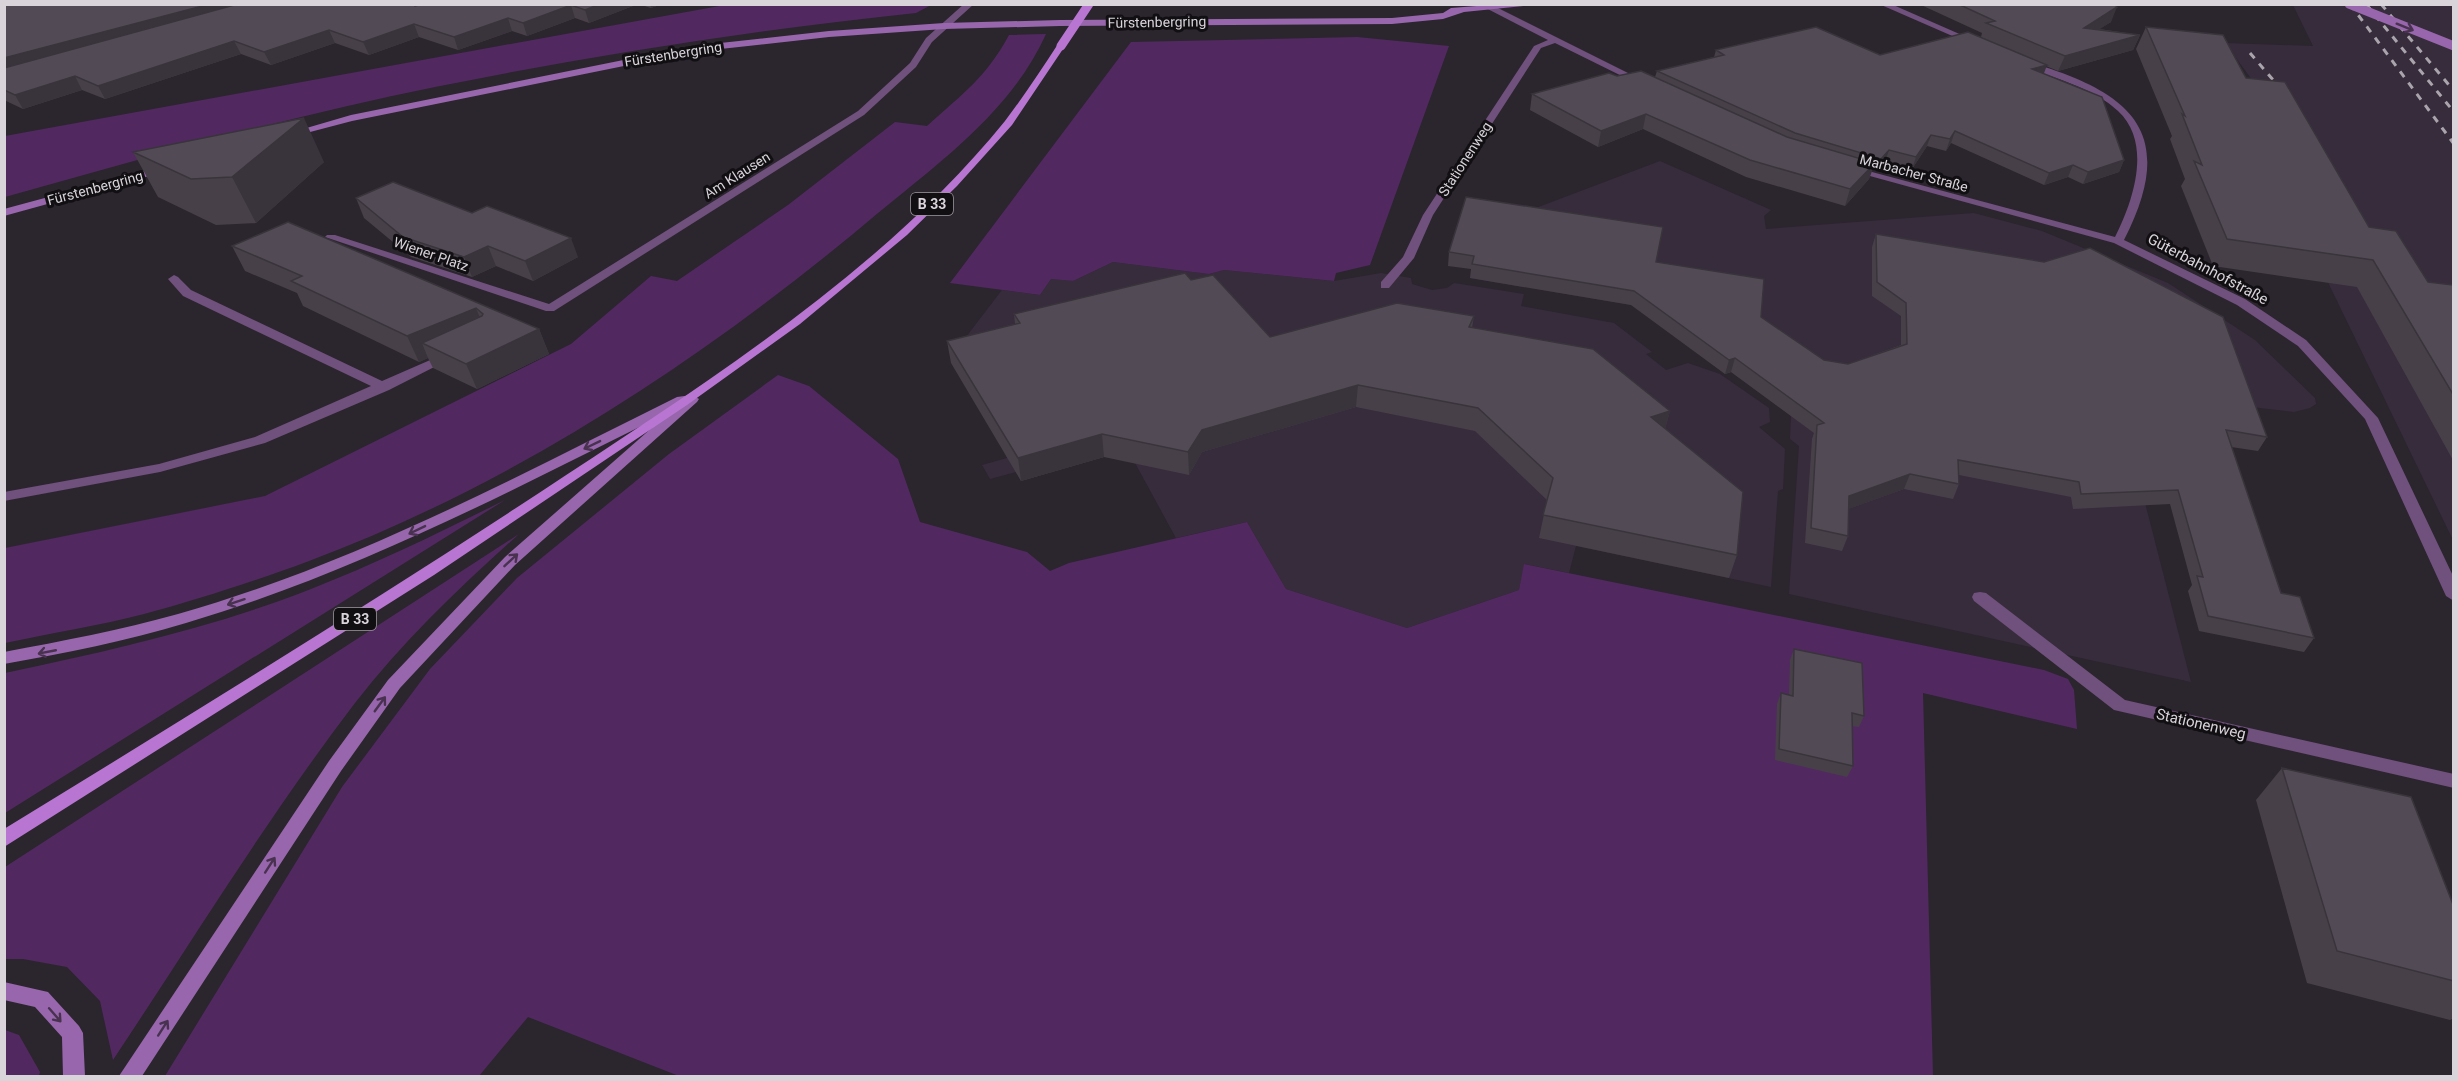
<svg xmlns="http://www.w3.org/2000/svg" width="2458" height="1081" font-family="Roboto,sans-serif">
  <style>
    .built { fill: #372c3b }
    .green { fill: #512960 }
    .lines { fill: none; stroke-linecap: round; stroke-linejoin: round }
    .street { fill: #70507c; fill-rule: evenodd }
    .secondary { fill: #9866ac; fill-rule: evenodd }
    .primary { fill: #b876d2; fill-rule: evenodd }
    .rail { stroke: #aaa5ac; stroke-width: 3; stroke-dasharray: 7 7; stroke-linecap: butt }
    .secondary-bridge { stroke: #9866ac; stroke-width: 9 }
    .primary-bridge { stroke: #b876d2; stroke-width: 9 }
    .wall { fill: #474049 }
    .shaded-wall { fill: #39343c }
    .building { fill: #524b55; stroke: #39343c; stroke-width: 1.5 }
    .oneway { stroke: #483250 }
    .labels { text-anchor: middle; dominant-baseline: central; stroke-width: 6; stroke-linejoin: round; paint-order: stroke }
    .far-street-label { font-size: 14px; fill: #d8d4da; stroke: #120f13 }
    .shield { fill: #120f13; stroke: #9d999e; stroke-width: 1.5 }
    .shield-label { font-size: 14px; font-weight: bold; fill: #d8d4da }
    .street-label { font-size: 15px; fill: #d8d4da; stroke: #120f13 }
  </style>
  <rect width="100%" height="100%" fill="#2b252e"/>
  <path class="built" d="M2293,5h160v535l-146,-301 -2,-87 -80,-109 88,3z
    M1660,161l111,49 -7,6 2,13 208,-16 68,18 126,52 87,57 60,58 1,6 -6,4 -16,4 -51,-6 -129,-24 77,300 -402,-88 10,-148 -9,-7 1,-23 -60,-44 -6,2 -88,-68 -167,-28 13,-50z
    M1113,262l96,12 15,-4 110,11 47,-8 30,5 1,6 20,6 15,-2 7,-5 70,11 -3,12 93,17 38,29 -6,2 20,16 22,-7 32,11 49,34 1,14 -11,5 26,22 -2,40 -5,2 -7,96 -195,-41 -7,27 -44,-9 -6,26 -112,38 -121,-39 -39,-67 -71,16 -48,-88 -107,31 -5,-9 -26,7 -8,-14 25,-7 -41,-121 36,-47 38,5 11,-16 22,2z"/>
  <path class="green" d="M725,5h206l-15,8c-162,17 -322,42 -481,74 -145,29 -288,70 -430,110v-61z
    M1046,34c-34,76 -106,128 -168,179 -169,143 -361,270 -569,348 -51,19 -112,39 -165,53 -46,12 -93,19 -139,29v-95l260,-52 306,-152 80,-68 26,5 111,-76 107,-83 32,4c35,-32 59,-48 82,-91z
    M1357,37l92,9 -79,219 -34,8 -2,8 -110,-11 -15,4 -96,-12 -40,19 -22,-2 -11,16 -90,-12 181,-241z
    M778,375l31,11 89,73 22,63 107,30 23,19 19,-8 178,-41 39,67 121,39 112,-38 5,-26 520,106 24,9 6,11 3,39 -154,-36 10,383h-1254l-151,-59 -49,59h-314l177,-289 88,-118 87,-91 152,-124z
    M505,500l-500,313v-140c103,-22 207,-45 306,-84 66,-26 130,-57 194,-89z
    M519,534c-58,52 -116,107 -164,169 -87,114 -163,238 -242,357l-13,-59 -33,-34 -44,-8h-18v-92z
    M5,1030l14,5 21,37 -1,4h-34z"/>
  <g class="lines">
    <path class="street" d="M964,4h10l-42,38 -16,25 -52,48 -310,196h-8l-221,-74 2,-2h8l214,69 309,-193 52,-48 16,-25z
      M1478,4h12l158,79 -8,2 -85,-42 -14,5 -108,167 -19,43 -25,30h-8v-6l22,-25 20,-42 111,-169 14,-6z
      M1879,4h12l89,39 -7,2z
      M2025,61c103,30 156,68 99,179l121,59 61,41 72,78 76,160v23l-8,-5 -81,-177 -67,-73 -61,-41 -123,-62 -266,-73 9,-2 258,69c18,-35 38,-94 3,-126 -25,-24 -65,-33 -96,-45l-2,-2z
      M174,275l4,2 13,13 191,91 62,-27 4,-1 6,4 -65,33 -124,53 -105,29 -156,29v-9l155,-28 96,-27 116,-51 -188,-90 -15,-17z
      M1980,592l6,1 139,107 329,74v14l-340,-78 -140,-109 -2,-4 2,-4z"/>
    <path class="secondary" d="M1502,4h42l-80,8 -21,7 -51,5 -332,2 -116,3 -115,8 -136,15 -341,69 -61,16 -5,-3 65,-19 342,-69 136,-15 115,-8 116,-3 332,-2 51,-5 8,-5z
      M163,166l4,1v4l-163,45v-7z
      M692,395l7,4 -2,3 -182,163 -115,123 -59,83 -199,305h-23l210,-315 59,-81 117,-123 166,-146c-158,79 -316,162 -485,212 -60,18 -120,30 -182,41v-12c59,-11 116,-22 174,-38 174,-49 338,-137 499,-217z
      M4,982l44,10 31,34 4,7 2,43h-22l-1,-39 -27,-30 -31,-7z"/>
    <path class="primary" d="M1058,44l7,2 -53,79 -55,61 -50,49 -107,89 -113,81 -253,170 -430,272v-18c180,-110 359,-221 535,-336 161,-106 344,-221 466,-372 19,-25 36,-51 53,-77z"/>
    <path class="rail" d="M2350,4l104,140
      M2366,4l88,108
      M2381,4l73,87
      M2250,53l36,42"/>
    <path class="secondary-bridge" d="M2349,4l105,42"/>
    <path class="primary-bridge" d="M1061,46l28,-42"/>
  </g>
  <path class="wall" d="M4,4h634l-49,19 -14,-5 -48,18 -15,-5 -54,19 -39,-13 -50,18 -34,-12 -64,22 -30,-11 -136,45 -23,-9 -59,19 -19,-9z
    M638,4h24l-11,4z
    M1919,4h195l-3,18 -12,7 41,6 -7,15 -75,21 -12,-5 -3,8 81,86 -5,12 -36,12 -15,-7 -24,8 -93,-42 -5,8 -19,-5 -15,23 -27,-7 -8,9 -5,-1 -3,9 -24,27 -99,-29 -103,-48 -45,18 -68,-37 2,-16 85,-18 38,1 2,-6 57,-14 2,-7 164,5 101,-18 1,-4z
    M2146,27l100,51 123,149 59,55 26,5v175l-97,-175 -144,-21 -32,-80 4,-7 -15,-40 2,-3 -36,-87z
    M133,152l191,10 -68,61 -40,2 -58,-28z
    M356,198l222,59 -45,24 -37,-15 -24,11 -61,-20 -47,-39z
    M288,222l251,107 10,25 -72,35 -44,-21 -5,-10 -9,4 -116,-56 -6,-13 -52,-22 -13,-25z
    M1876,234l391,203 -9,14 -27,-4 50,146 33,45 -10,14 -105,-21 -11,-40 4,-6 -22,-81 -97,5 -2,-12 -112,-22v9l-6,15 -49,-10 -56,20v27l-6,15 -37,-8 7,-104 2,-6 -83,-61 -6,2 -94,-69 -161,-27 1,-9 -23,-3 1,-14 207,10 105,55 63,43 24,4 53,-19v-29l-29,-20v-49z
    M1191,280l79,57 204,-21 -2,12 198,83 -5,18 72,126 -8,23 -190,-40 8,-38 -72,-69 -119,-24 -154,45 -13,23 -85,-18 -83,24 -70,-118 -4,-22 68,-17 -1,-10z
    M1794,649l70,67 -5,11 -7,-1 1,40 -6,11 -72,-17 2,-56 4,-11 8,2 1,-35z
    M2282,768l172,139v111l-4,2 -143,-37 -51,-183z"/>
  <path class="shaded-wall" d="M210,4h54l-260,69v-15z
    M600,4h38l-49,19 -4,-13z
    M650,4h12l-11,4z
    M571,5l4,13 -48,18 -4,-13z
    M2117,7l-6,15 -33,21 6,-15z
    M508,18l4,13 -54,19 -4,-13z
    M414,24l5,13 -50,18 -6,-13z
    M329,30l6,13 -64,22 -7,-13z
    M2140,35l-7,15 -75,21 7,-15z
    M234,41l7,13 -136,45 -7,-13z
    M2047,65l-4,11 -11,-7z
    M75,76l7,14 -59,19 -8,-14z
    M1646,114l-3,15 -45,18 3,-16z
    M304,118l20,44 -68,61 -24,-46z
    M1955,131l-4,12 -5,8 4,-12z
    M1931,135l-4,11 -15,23 4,-12z
    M1889,150l-4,12 -8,9 4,-12z
    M2124,160l-5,12 -36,12 5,-12z
    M1875,163l-6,16 -24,27 5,-17z
    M2073,165l-5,12 -24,8 5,-12z
    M571,238l7,19 -45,24 -8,-20z
    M488,246l8,20 -24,11 -8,-20z
    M476,308l10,25 -64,10 6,15 -9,4 -12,-26z
    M539,329l10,25 -72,35 -11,-25z
    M1735,358l-4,14 -6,2 4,-14z
    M1358,385l-2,22 -154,45 -13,23 -1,-23 14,-22z
    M1670,411l-6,22 -13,-16z
    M1102,434l2,23 -83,24 -3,-23z
    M1910,474l-6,15 -61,22 6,-15z"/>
  <path class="building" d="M4,4h206l-206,54z
    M238,4h174l3,2 8,-2h177l-15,6 -14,-5 -48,18 -15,-5 -54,19 -40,-13 -51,18 -34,-12 -65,22 -30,-11 -136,45 -23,-10 -60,19 -11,-5v-22z
    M1958,4h156l3,3 -33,21 56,7 -75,21 -79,-33 9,-2z
    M1816,27l64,28 88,-23 79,33 -15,4 70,28 22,63 -36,12 -15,-7 -24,8 -94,-42 -5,8 -19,-4 -15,22 -27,-7 -8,9 -86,-26 -138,-62 67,-16 -8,-5z
    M2146,27l77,8 23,43 39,4 84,145 27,4 32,51 25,3 1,2v109l-81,-136 -146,-21 -33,-78 8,4 -20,-51 3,2z
    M1641,71l146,66 88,26 -25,26 -100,-29 -104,-46 -45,17 -69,-37 77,-21 8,3z
    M304,118l-72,59 -41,2 -58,-27z
    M393,182l79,31 15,-7 84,32 -46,23 -37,-15 -24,11 -61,-20 -47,-39z
    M1466,197l197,30 -7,35 108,17 -3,38 63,43 24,4 59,-20 -1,-41 -29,-21 -1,-48 168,28 46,-14 133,69 44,120 -41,-7 55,163 19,4 14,41 -106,-22 -11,-40 6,1 -25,-87 -97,4 -2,-12 -121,-22 1,24 -49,-10 -61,22 -1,40 -37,-8 6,-103 7,-2 -89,-65 -6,2 -95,-69 -162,-27 2,-8 -25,-4z
    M288,222l251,107 -73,35 -44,-21 60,-27 1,-2 -7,-6 -69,28 -116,-55 11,-5 -70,-30z
    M1185,273l6,7 22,-5 57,62 127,-34 77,13 -5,11 124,22 77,62 -19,6 92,75 -6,63 -194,-40 10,-37 -75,-70 -120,-23 -156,45 -14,22 -86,-18 -84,24 -71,-117 73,-18 -6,-9z
    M1794,649l68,14 2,53 -12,-3 1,53 -74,-17 2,-56 12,3z
    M2282,768l129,29 43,110v74l-117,-30z"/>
  <defs><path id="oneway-shaft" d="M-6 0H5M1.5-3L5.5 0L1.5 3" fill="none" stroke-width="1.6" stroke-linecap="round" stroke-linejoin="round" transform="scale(1.5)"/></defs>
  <g class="oneway">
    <use href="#oneway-shaft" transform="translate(2405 27) rotate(22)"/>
    <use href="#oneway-shaft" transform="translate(592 445) rotate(154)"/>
    <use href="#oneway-shaft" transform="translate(417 530) rotate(154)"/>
    <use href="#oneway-shaft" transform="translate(511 560) rotate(-43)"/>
    <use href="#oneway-shaft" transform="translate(236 602) rotate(162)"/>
    <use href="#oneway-shaft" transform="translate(47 652) rotate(169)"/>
    <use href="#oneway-shaft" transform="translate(380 704) rotate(-54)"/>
    <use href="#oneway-shaft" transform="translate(270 865) rotate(-57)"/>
    <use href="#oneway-shaft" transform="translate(55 1015) rotate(49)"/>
    <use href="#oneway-shaft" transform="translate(163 1028) rotate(-57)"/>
  </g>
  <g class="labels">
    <g class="far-street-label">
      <text transform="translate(1157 22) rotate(-1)">Fürstenbergring</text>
      <text transform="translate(673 54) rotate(-9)">Fürstenbergring</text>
      <text transform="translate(1465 159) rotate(-57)">Stationenweg</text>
      <text transform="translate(1914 173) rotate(15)">Marbacher Straße</text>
      <text transform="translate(737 175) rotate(-32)">Am Klausen</text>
      <text transform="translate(95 188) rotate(-15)">Fürstenbergring</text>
      <text transform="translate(431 254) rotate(19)">Wiener Platz</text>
    </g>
    <g class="shield">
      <rect x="911" y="193" width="42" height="22" rx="4.5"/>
      <rect x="334" y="608" width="42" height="22" rx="4.5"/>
    </g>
    <g class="shield-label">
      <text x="932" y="204">B 33</text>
      <text x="355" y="619">B 33</text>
    </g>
    <g class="street-label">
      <text transform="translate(2208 269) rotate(28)">Güterbahnhofstraße</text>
      <text transform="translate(2201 724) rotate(13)">Stationenweg</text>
    </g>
  </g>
  <rect width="2458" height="1081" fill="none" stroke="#d8d4da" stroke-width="12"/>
</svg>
